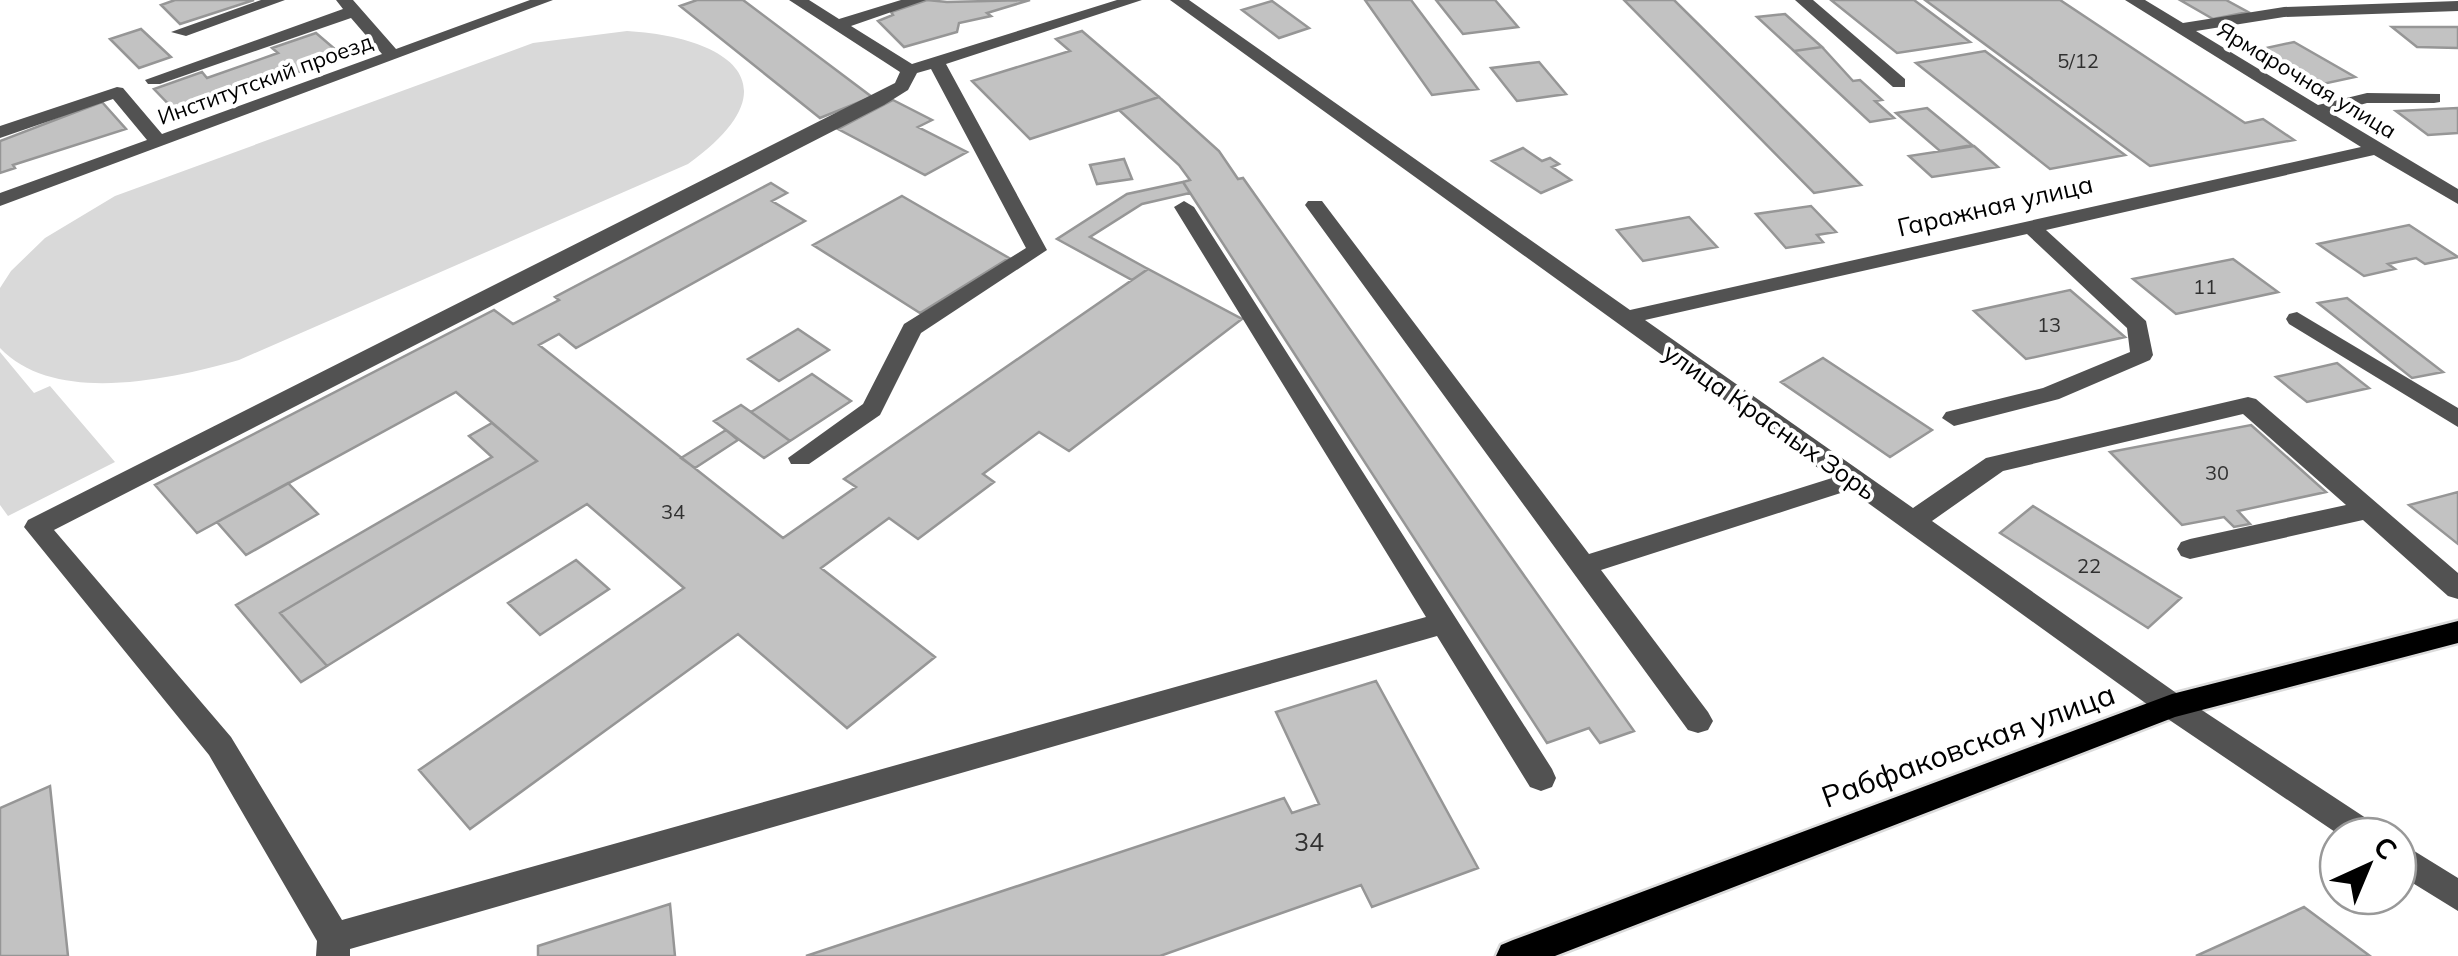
<svg xmlns="http://www.w3.org/2000/svg" width="2458" height="956" font-family="Mulish,sans-serif">
  <style>
    .green { fill: #d9d9d9 }
    .building { fill: #c2c2c2; stroke: #969696; stroke-width: 2.5 }
    .lines { fill: none; stroke-linecap: round; stroke-linejoin: round }
    .major-casing { stroke: #dbdbdb; stroke-width: 5 }
    .minor { fill: #525252; fill-rule: evenodd }
    .major { fill: #000; fill-rule: evenodd }
    .labels { text-anchor: middle; dominant-baseline: central; stroke-width: 8; stroke-linejoin: round; paint-order: stroke }
    .number-label { font-size: 20px; fill: #303030 }
    .far-street-label { font-size: 22px; fill: #000; stroke: #fff }
    .street-label { font-size: 25px; fill: #000; stroke: #fff }
    .near-number-label { font-size: 25px; fill: #303030 }
    .near-street-label { font-size: 30px; fill: #000; stroke: #fff }
  </style>
  <rect width="100%" height="100%" fill="#fff"/>
  <path class="green" d="M627,31c102,6 171,54 61,133l-449,196c-68,19 -184,46 -239,-12v-60l11,-17 34,-33 70,-42 418,-153z
    M0,352l34,41 16,-7 65,76 -107,54 -8,-11z"/>
  <path class="building" d="M175,0h79l-74,24 -19,-19z
    M697,0h46l129,97 -52,21 -140,-112z
    M927,0l20,2 83,-2 -43,13 4,3 -32,7 -2,9 -53,15 -26,-26 15,-6 -2,-3z
    M1365,0h46l67,89 -46,6z
    M1436,0h59l23,27 -55,7z
    M1624,0h50l187,185 -47,8z
    M1831,0h83l56,42 -73,11z
    M1925,0h135l185,123 18,-4 31,21 -144,26z
    M2180,0h46l22,12 -35,7z
    M1272,1l37,27 -30,10 -37,-28z
    M1785,14l37,33 -28,4 -37,-34z
    M2392,27h66v21l-41,-1z
    M141,29l30,28 -32,11 -29,-29z
    M1082,31l77,66 -129,42 -58,-58 98,-30 -14,-12z
    M316,33l27,23 -164,59 -25,-26 48,-17 5,6 71,-25 -6,-5z
    M2294,42l61,35 -37,8 -61,-35z
    M1822,47l31,34 7,-1 22,20 -7,1 19,17 -24,4 -76,-71z
    M1985,51l140,104 -75,14 -134,-106z
    M1539,62l27,32 -49,7 -26,-33z
    M1159,97l60,54 19,28 5,-1 391,553 -34,12 -11,-15 -42,15 -364,-561 7,-2 -11,-15 -60,-55z
    M893,100l39,20 -14,7 49,25 -42,23 -87,-46z
    M102,102l24,27 -113,36 2,3 -15,5v-32z
    M1927,108l45,37 -32,6 -44,-38z
    M2458,108v25l-30,2 -32,-24z
    M1974,146l24,21 -66,10 -23,-21z
    M1523,148l19,13 8,-3 9,6 -7,3 19,13 -30,13 -49,-32z
    M1124,159l8,20 -35,5 -7,-19z
    M1183,182l7,11 -48,11 -52,33 58,32 -16,11 -75,-41 70,-45z
    M771,183l16,10 -15,8 33,20 -229,127 -17,-14 -20,11 244,193 73,-51 -12,-8 304,-210 94,50 -173,132 -30,-19 -56,42 11,8 -76,57 -29,-21 -68,50 114,89 -88,71 -109,-94 -268,195 -51,-59 265,-182 -97,-84 -260,162 -47,-53 257,-152 -81,-69 -259,141 -42,-48 339,-175 19,14 46,-24 -4,-3z
    M902,196l107,62 -89,55 -107,-68z
    M1811,206l25,26 -19,3 6,7 -37,6 -30,-34z
    M1689,217l28,30 -74,14 -26,-31z
    M2409,225l49,32 -33,7 -9,-6 -28,6 7,5 -31,7 -46,-32z
    M2233,259l45,33 -102,22 -43,-35z
    M2070,290l55,47 -99,22 -52,-48z
    M2347,298l96,74 -31,6 -94,-75z
    M798,329l31,21 -50,31 -31,-22z
    M1823,358l109,72 -42,27 -109,-75z
    M2337,363l32,25 -62,14 -31,-25z
    M812,374l39,27 -61,40 -39,-29z
    M741,405l10,7 39,29 -26,17 -50,-37z
    M492,423l45,38 -257,152 47,53 -26,16 -65,-77 256,-148 -23,-21z
    M2251,425l75,67 -88,19 12,13 -16,3 -10,-10 -42,8 -72,-73z
    M726,430l12,10 -43,28 -14,-10z
    M288,483l30,31 -72,41 -29,-33z
    M2458,492v52l-49,-39z
    M2033,506l148,92 -33,30 -148,-95z
    M576,560l33,29 -69,46 -32,-32z
    M1376,681l102,187 -106,39 -11,-22 -201,71h-354l478,-158 8,15 27,-9 -43,-92z
    M50,786l18,170h-68v-148z
    M670,904l5,52h-137v-10z
    M2304,907l66,49h-174z"/>
  <g class="lines">
    <g class="major-casing">
      <path id="major" d="M2458,621v22l-283,74 -620,239h-59l5,-11 12,-5 659,-246z"/>
    </g>
    <path class="minor" d="M261,0h24l-99,36 -15,-4z
      M336,0h17l43,49 134,-49h23l-553,206v-13l147,-53 -34,-41 -113,39v-12l117,-39 6,1 39,46 220,-80 -31,-36 -191,66h-12l-3,-4 198,-71z
      M789,0h20l30,19 62,-19h25l-75,26 61,38 205,-64h25l-196,64 101,186 -126,83 -41,82 -71,49h-18l-3,-6 75,-54 41,-80 122,-76 -95,-179 -14,4 -9,17 -24,15 -830,425 177,207 111,183 1084,-303 -252,-410 10,-6 10,6 358,562 4,9 -4,9 -11,4 -11,-4 -93,-151 -1087,313v7h-34l1,-15 -108,-186 -185,-228 4,-7 867,-437 5,-11z
      M1170,0h19l441,310 731,-163 -236,-147h20l38,23 101,-16 174,-6v10l-174,6 -88,14 122,74 49,-12 73,1v8l-6,1h-67l-36,10 127,76v15l-84,-49 -328,75 100,91 7,34 -3,5 -91,39 -105,27 -12,-8 4,-6 97,-24 87,-36 -3,-24 -100,-94 -382,86 268,188 73,-50 262,-61 8,2 202,174v26l-10,-3 -85,-76 -173,39 -9,-3 -4,-7 4,-7 9,-3 156,-34 -103,-91 -240,57 -71,50 250,176 196,129 5,10h-42l-179,-121 -312,-225 -249,80 107,142 5,9 -5,9 -10,3 -10,-3 -383,-525 3,-4h14l267,353 243,-76z
      M1795,0h18l92,79v8h-12z
      M2297,312l161,96v19l-169,-103 -3,-5 3,-5z
      M2398,841l60,37v33l-60,-37z"/>
    <use href="#major" class="major"/>
  </g>
  <g class="labels">
    <g class="number-label">
      <text x="2078" y="60">5/12</text>
      <text x="2205" y="286">11</text>
      <text x="2049" y="324">13</text>
      <text x="2217" y="472">30</text>
      <text x="673" y="511">34</text>
      <text x="2089" y="565">22</text>
    </g>
    <g class="far-street-label">
      <text transform="translate(265 79) rotate(-20)">Институтский проезд</text>
      <text transform="translate(2307 80) rotate(31)">Ярмарочная улица</text>
    </g>
    <g class="street-label">
      <text transform="translate(1995 205) rotate(-13)">Гаражная улица</text>
      <text transform="translate(1770 421) rotate(35)">улица Красных Зорь</text>
    </g>
    <g class="near-number-label">
      <text x="1309" y="841">34</text>
    </g>
    <g class="near-street-label">
      <text transform="translate(1968 745) rotate(-20)">Рабфаковская улица</text>
    </g>
  </g>
  <g transform="translate(2368 866) rotate(44)"><circle r="48" fill="#ffffff" stroke="#999999" stroke-width="2.5"/>
  <path d="M0-8L18 38L0 25L-18 38Z" fill="#000000"/>
  <text y="-15" font-size="28" font-weight="bold" text-anchor="middle" fill="#000000">С</text>
  </g>
</svg>
